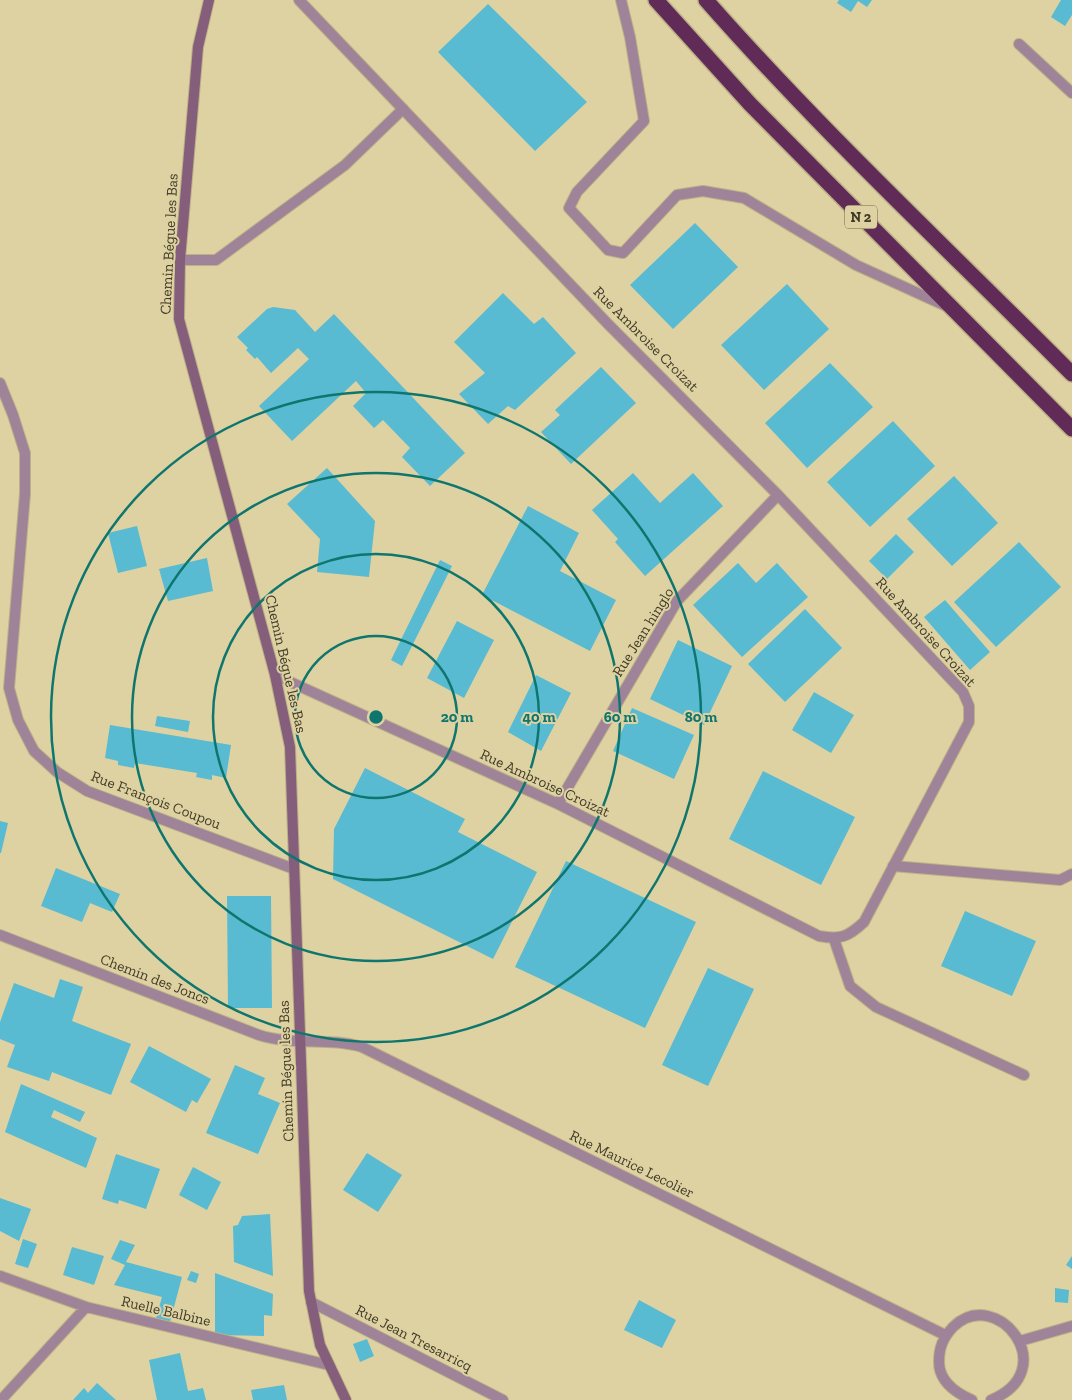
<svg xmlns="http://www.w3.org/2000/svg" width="1072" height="1400" font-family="'Zilla Slab',serif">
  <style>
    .building { fill: #58bbd2 }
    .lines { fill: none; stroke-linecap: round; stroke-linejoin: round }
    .lane-casing { stroke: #bbb087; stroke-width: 12 }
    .street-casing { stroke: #bbb087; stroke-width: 12 }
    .secondary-casing { stroke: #bbb087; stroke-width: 12 }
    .highway-casing { stroke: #bbb087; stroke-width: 18 }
    .lane { stroke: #9f8398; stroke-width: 10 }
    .street { stroke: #9f8398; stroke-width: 10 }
    .secondary { stroke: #855e7c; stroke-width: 10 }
    .highway { stroke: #602b56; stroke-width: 15 }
    .ring { fill: none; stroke: #0f766e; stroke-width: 2.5 }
    .labels { text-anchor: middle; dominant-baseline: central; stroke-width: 4; stroke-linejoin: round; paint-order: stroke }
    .shield { fill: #ded1a2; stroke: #6f684c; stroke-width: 1 }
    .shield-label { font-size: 14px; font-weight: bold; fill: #403b27 }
    .street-label { font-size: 15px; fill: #403b27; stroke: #ded1a2 }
    .centre { fill: #0f766e; stroke: #ded1a2; stroke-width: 2.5 }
    .ring-label { font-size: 15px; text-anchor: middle; font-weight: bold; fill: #0f766e; stroke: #ded1a2; stroke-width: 4; stroke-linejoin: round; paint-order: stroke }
  </style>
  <rect width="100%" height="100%" fill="#ded1a2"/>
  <path class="building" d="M839,0h33l-5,7 -9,-6 -7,11 -14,-9z
    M1061,0h11v15l-7,11 -14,-9z
    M488,4l99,98 -52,49 -97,-99z
    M695,223l43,44 -65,62 -43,-44z
    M787,284l42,45 -65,61 -43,-45z
    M503,293l31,31 9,-7 33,36 -61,57 -7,-4 -20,18 -29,-30 26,-21 -31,-31z
    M273,307l22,3 20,22 19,-18 131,139 -35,33 -28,-29 8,-9 -27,-28 -9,8 -21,-22 13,-13 -10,-12 -64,60 -33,-35 50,-47 -11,-11 -27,25 -14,-16 -2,2 -9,-9 2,-2 -11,-11 30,-28z
    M830,363l43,44 -66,61 -42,-45z
    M601,367l35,36 -65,61 -30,-32 19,-17 -5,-5z
    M893,421l42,45 -65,61 -43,-45z
    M327,468l48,53 -6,56 -52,-5 3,-33 -33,-35z
    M633,473l27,30 33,-30 30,33 -78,70 -30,-34 3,-3 -26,-29z
    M954,476l44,47 -46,43 -45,-47z
    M528,506l51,27 -19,38 56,29 -26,51 -108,-56z
    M137,526l10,40 -29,7 -10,-40z
    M896,534l18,18 -27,27 -18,-18z
    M1019,542l42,45 -65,60 -42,-45z
    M207,558l6,33 -45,10 -9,-32z
    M440,560l12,6 -50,100 -11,-6z
    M738,563l18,20 21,-20 31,34 -66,60 -49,-52z
    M945,600l45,52 -20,18 -46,-53z
    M805,609l37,39 -57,54 -37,-38z
    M457,621l37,19 -30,58 -37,-20z
    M678,640l54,26 -28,59 -54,-26z
    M536,675l35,18 -30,58 -33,-19z
    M814,692l40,23 -23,38 -39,-23z
    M632,708l62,27 -20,44 -61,-28z
    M157,716l33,5 -2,11 -33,-6z
    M110,725l121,20 -5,33 -14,-3v5l-16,-3 1,-4 -62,-10 -1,5 -16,-3v-4l-13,-3z
    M365,768l100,51 -7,13 79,40 -44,87 -160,-80 1,-50z
    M763,771l92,46 -34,68 -92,-46z
    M0,821l8,2 -7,30h-1z
    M566,861l130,61 -51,106 -130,-61z
    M56,868l64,26 -8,18 -22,-9 -8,19 -41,-16z
    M227,896h44l1,112h-44z
    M965,911l71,30 -24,55 -71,-30z
    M708,968l46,21 -46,97 -46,-21z
    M60,979l23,8 -11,34 59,23 -20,51 -59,-23 -3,9 -42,-14 8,-22 -15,-6v-17l14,-39 40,15z
    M149,1046l62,33 -14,24 -5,-3 -6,12 -56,-30z
    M235,1065l30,13 -7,16 22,9 -22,51 -52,-21z
    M21,1084l64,28 -5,10 -26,-12 -3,7 46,21 -11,30 -81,-36z
    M367,1153l35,22 -24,37 -35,-22z
    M116,1154l44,15 -14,40 -27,-9 -1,4 -16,-5z
    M193,1167l28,15 -14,28 -28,-15z
    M0,1198l31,11 -12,32 -19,-10z
    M270,1214l2,40 1,22 -39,-14 -1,-36 5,-1 4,-9z
    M23,1239l14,5 -9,24 -13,-4z
    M120,1240l15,5 -9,17 56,15 -12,45 -14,-4 6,-21 -48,-12 11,-20 -14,-6z
    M72,1247l32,9 -10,29 -31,-10z
    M1072,1256v13l-6,-4z
    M191,1271l8,3 -3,9 -9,-3z
    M215,1273l58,21 -1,22 -8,-1v21l-49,-1z
    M1055,1288l14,2 -1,13 -13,-1z
    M639,1300l37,20 -14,28 -38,-18z
    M367,1339l7,17 -14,6 -7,-18z
    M180,1353l8,38 15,-3 3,12h-49l-8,-40z
    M97,1383l19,17h-43l11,-12 4,5z
    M284,1385l3,15h-34l-2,-10z"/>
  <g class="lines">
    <g class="lane-casing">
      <path id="lane" d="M621,0l9,37 14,84 -67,71 -8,16 39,42 15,3 54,-58 26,-4 41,7 112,67 90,41
        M180,260h36l129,-95 58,-56
        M893,866l167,14 12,-6
        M834,939l16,47 26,21 148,68"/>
    </g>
    <g class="street-casing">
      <path id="street" d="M1019,44l53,49
        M0,383l13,32 12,38v41l-16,194 9,32 16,31 23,21 30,19 207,78
        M275,675l283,129 261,132c21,4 29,1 45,-14l105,-200v-16l-6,-14 -185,-197 -170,-171 -309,-324
        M558,804l119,-203 101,-106
        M0,935l259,100c34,11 69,2 103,12l583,288
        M0,1276l86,31 243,58
        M311,1302l192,98
        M1020,1341l52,-15
        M1,1400l85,-93
        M972,1400c-16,-7 -33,-19 -33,-38 0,-15 4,-24 14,-35 44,-43 111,43 38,73"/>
    </g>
    <g class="secondary-casing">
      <path id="secondary" d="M209,0l-11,47 -18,213 -1,59 96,356 15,72 19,544 11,54 26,55"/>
    </g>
    <g class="highway-casing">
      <path id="highway" d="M656,0l94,104 322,325
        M706,0c115,131 243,250 366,374"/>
    </g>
    <use href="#lane" class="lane"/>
    <use href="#street" class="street"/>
    <use href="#secondary" class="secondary"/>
    <use href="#highway" class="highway"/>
  </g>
  <g class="ring">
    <circle cx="376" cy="717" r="81"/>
    <circle cx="376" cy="717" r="163"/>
    <circle cx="376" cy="717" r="244"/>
    <circle cx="376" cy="717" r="325"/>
  </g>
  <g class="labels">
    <rect class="shield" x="845" y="205.5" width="32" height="23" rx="4"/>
    <g class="shield-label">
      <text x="861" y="217">N 2</text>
    </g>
    <g class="street-label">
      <text transform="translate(169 244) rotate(-87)">Chemin Bégue les Bas</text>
      <text transform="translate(646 339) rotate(45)">Rue Ambroise Croizat</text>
      <text transform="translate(643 632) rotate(-58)">Rue Jean hinglo</text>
      <text transform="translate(926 632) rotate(48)">Rue Ambroise Croizat</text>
      <text transform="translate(286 664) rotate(77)">Chemin Bégue les Bas</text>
      <text transform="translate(545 783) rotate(25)">Rue Ambroise Croizat</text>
      <text transform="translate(156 800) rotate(21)">Rue François Coupou</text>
      <text transform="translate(155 979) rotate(21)">Chemin des Joncs</text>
      <text transform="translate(286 1071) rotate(-92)">Chemin Bégue les Bas</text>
      <text transform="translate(632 1164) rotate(26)">Rue Maurice Lecolier</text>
      <text transform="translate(166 1311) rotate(13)">Ruelle Balbine</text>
      <text transform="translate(414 1338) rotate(27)">Rue Jean Tresarricq</text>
    </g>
  </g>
  <circle cx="376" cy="717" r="8" class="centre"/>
  <g class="ring-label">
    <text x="457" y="722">20 m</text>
    <text x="539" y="722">40 m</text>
    <text x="620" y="722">60 m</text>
    <text x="701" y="722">80 m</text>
  </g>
</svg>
